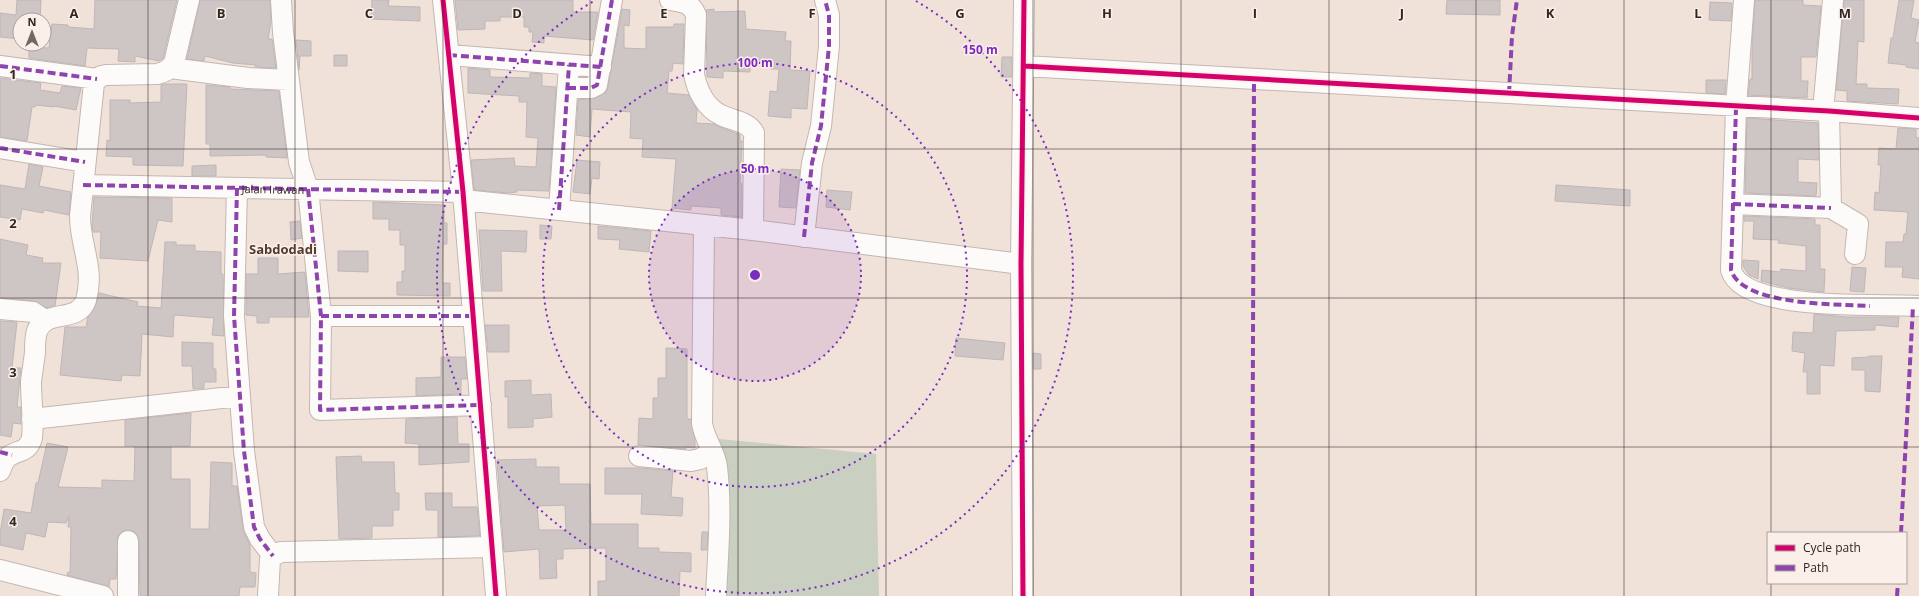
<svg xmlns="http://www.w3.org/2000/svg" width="1919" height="596" font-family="'Open Sans',sans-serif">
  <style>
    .green { fill: #c9cfc1 }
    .building { fill: #cec5c5; stroke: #c0b6b7; fill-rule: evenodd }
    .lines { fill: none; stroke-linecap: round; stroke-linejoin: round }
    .minor-casing { stroke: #c3b7b0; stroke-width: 22 }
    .minor { stroke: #fdfbf9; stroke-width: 20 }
    .quiet { stroke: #8e44ad; stroke-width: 4; stroke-dasharray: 8 4; stroke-linecap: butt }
    .cycleway-casing { stroke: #fbefe9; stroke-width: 8 }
    .cycleway { stroke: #d6006c; stroke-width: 5 }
    .grid { fill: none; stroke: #312620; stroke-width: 1; stroke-opacity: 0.55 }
    .ring { fill: none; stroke: #7b2cbf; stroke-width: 2; stroke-dasharray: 2 4 }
    .labels { text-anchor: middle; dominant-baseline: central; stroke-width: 3; stroke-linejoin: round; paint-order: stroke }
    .street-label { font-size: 11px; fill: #312620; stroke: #fbefe9 }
    .quarter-label { font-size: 13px; font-weight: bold; fill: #513b2e; stroke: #fbefe9 }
    .grid-label { font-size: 13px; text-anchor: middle; font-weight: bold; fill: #312620; stroke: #fbefe9; stroke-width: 3; stroke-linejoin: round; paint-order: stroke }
    .centre { fill: #7b2cbf; stroke: #fbefe9; stroke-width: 2 }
    .ring-label { font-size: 12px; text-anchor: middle; font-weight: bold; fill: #7b2cbf; stroke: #fbefe9; stroke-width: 3; stroke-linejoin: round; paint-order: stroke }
  </style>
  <rect width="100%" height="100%" fill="#f1e2d9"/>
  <path class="green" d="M719,439l157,15 3,142h-158z"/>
  <path class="building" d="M17,0h24l-1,20h-20v19l-20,-2v-24l16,2z
    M95,0h82l-14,58 -4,3 -24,-5v6l-17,-1 1,-12 -32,-1 -2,18 -56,-8v-11l20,1 3,-24 16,1v2l26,2z
    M200,0h70l1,21 -3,18h4l4,29 -21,-1 1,-2 -23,-2 -28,-7 -1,5 -17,-2z
    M372,0h17l-1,6 32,1v14l-49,-2z
    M455,0h118v12h25l-5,28 -49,-4v7l-12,-1 1,-10h-4v-5h-5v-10h-24v4h-15v8l-27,1z
    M1447,0h53v15l-54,-1z
    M1755,0h48v5l18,1 -5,51h-15v24h7l-1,17 -59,-3 2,-16h2v-32z
    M1844,0h20v42l-6,-1 -2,43h11v4l32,1 -1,15 -51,-3v-10l-11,-1z
    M1899,0h15l-3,18 8,2 -4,22 4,1v26l-13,-2v-2l-18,-2 3,-25h2z
    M1710,2l22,1 -1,18 -22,-1z
    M622,9l8,1 -1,16 -5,-1v23l22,1v-22h28v-3h10l-1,40 -10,-1 -1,8h-3l-2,22 22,2 8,15 -1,13 17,1 27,11v6h2l-2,42 2,1v33l-21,-2v-7l-30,-2v4l-19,-2 4,-49 -34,-2 1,-18 -13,-1 1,-26 -39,-3 -2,28 -14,-2 2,-35 18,-2 10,-6 2,-5z
    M714,9v3l31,-1 1,18 40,3 -1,9h6l-1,29 20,1 -3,38 -16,-1v10l-23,-2 2,-25 7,1 2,-23h-8v-6l-21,-1v10l-27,-1v7l-16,-1 -1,-67z
    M296,40l15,1v15h-11l-1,14z
    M334,55h13v11h-13z
    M1002,57h10v20h-11z
    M468,68l22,2v7l40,1v-5l12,1v12l14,1 -7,104 -32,-1v2l-9,1 -34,-3 -3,-30 43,-2 1,8 21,1 2,-29 -12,-1 1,-35h-8v-6l-51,-3z
    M0,78l41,5 -1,7 20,3 2,-7 19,2 -5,22 -22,-4v1l-18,-2 -1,2h-3l-5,34 -27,-4z
    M1706,80h20l-1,14 -19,-1z
    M164,84h23l-4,82 -50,-1v-8l-27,-1 1,-16 3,1v-41h20v3l31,-1v-17z
    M206,85l24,2v2l49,2 8,67 -21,-1v-2l-56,1v-12h-4z
    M1747,118l71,5 1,37 -21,-1v23l19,1 -1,13 -71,-3z
    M1898,128l18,1v8l3,1v141l-17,-2 1,-10h-18l1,-25h17l1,-8h2l2,-22 -34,-2 1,-18 4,1 2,-28h-3l1,-17 17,1z
    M577,160l23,2 -1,17 -7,-1 -2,16 -17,-2z
    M29,164l14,3 -4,19 32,6 -2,23 -25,-5 -1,3 -21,-4 -2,11 -20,-3v-32l25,4z
    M216,165v11h-24v-10z
    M781,169l19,1 -4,38 -17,-1z
    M1556,185l74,5v16l-75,-5z
    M827,190l25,2 -2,18 -24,-3z
    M94,197l78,1v24l-14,-2 -10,41 -48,-3 1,-26h-8l-1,-6z
    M373,202l71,3v18h3v21h-4l-1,39h8v13l-53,-1v-13h5v-11h3v-26h-5v-15h-11v-11h-16z
    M1744,216l71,3v6h5v44h5l-1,23 -36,-4 -27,-7 1,-11 18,2 1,-3 25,2v-25l-28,-3 1,-3 -26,-1 1,-18h-10z
    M300,221l2,17 -11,2 -1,-18z
    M540,225l12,1 -1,13h-11z
    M598,226l53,5 -2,21 -30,-3 1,-9 -22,-1z
    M479,230l48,1 -1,21 -25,-1 1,40h-19z
    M0,239l28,6 -2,10 17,3 -1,5h19l-6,43 -8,2 -13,-7 -34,-3z
    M165,242h11v3h19v6l26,1v22h2l1,62 -12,-1 2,-17 -40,-3 -1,22 -31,-3 -2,42 -18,-1 -1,6 -61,-6 5,-48h21l2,-10 8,-12 3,-12 39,9 -1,4 24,2z
    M338,251h30v21l-30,-1z
    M258,258h20v16l27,-2 4,45h-40v6h-12v-7l-11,-1v-41h12z
    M1743,260l16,1 -1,18 -9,-4 -6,-9z
    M1852,267l14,1 -2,24 -14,-1z
    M1814,314l33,3h52l-1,10 -23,-2v5l-39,1 -2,35 -14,-1v29h-13v-22h-4l2,-19 -13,-2 1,-19 20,1z
    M0,321l17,1 -5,46h9l-4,39h4v17l-8,-1 -2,14 -11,-2z
    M485,325h24v27h-21z
    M956,338l49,5 -2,17 -48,-4z
    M182,342l31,1v26h3v13h-12v6l-11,1 -1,-23h-10z
    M666,348l21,1v70h4l4,21v8l-9,-1v2l-48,-4 1,-27 14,1v-21h5v-20h8z
    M1033,353l8,1v15h-8z
    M1869,356h13l-2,36 -15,-1v-21h-13v-12l17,-1z
    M441,357h24l2,22h-6v15l-45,2v-18l25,-1z
    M531,380v15l20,-1 1,23 -19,2v8l-25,1v-31h-3v-16z
    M191,413l-1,33h-19v33h19v50h19l2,-67 21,1v23h5l6,43 7,17v26l6,1 -1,14h-15l-1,9h-99l-1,-55 -5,-10 -6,-1 -5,1 -5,5 -2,43h-6l-1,8 -42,-12 1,-3 2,1 1,-46h-3l1,-11 -3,7 -18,-1 -3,15 -19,-4 -3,17 -23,-5v-11l4,-25 27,4 5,-30h2l9,-40 21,4 -10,40 44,1v-8l32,1 1,-35h-10v-26z
    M457,417l1,27h11v18l-50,3v-21l-14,-1 1,-24z
    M361,456l1,6h32l1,31h4v17h-6v16h-21v12l-33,1 -3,-82z
    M536,459v8h23v17h31l1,40h47v24h21v4l32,1v19l-11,-1 -1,25h-81v-15h8v-33l-43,1v10h-7l1,19 -17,1 -1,-30 -35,3 -7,-92zM565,505l1,25h-27l-2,-24z
    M605,468h36l32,3 -2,26 12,1 -1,18 -41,-2 1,-20h-37z
    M425,493h27v14h25l3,29 -42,1v-27h-12z
    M702,532h6l-1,18h-6z"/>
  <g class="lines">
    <g class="minor-casing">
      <path id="minor" d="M281,0l2,32 14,114 2,16 9,27 13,127 -1,94 161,-5
        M443,0l20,192 33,404
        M670,0c12,2 21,2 26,15l-2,59c3,17 12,34 27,41 12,6 27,6 33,18l-1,97
        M1744,0l-8,107 -5,163c12,43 151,33 188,36
        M449,55l152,12
        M0,66l97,13
        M1024,66l805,45 90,7
        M170,68l78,10 41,2
        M568,88h23l6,-3 15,-85
        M1823,111l10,-111
        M1829,111l2,97 27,16 -3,30
        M0,148l85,14
        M83,185l380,7
        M237,188l-3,128 10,135 10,76 6,12 13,17
        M463,200l290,30 268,34
        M1733,204l98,4
        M559,210l10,-145
        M704,225l-2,198c2,16 13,28 15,44 5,42 1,86 -1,129
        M804,237l8,-74 9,-37 8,-80v-31l-4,-15
        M0,309l33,3 12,8
        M321,316h150
        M32,419l208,-23
        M639,456l52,5 9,-2 12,-7
        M0,471c2,-5 4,-11 8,-14 10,-8 19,-3 24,-19 2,-19 -1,-37 -1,-56 1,-10 3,-20 4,-30 0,-7 0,-15 2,-21 9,-23 41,-7 49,-31 9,-31 -6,-54 -6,-84l14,-133 7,-7 5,-1 51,-1c8,-2 12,-4 17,-11l15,-63
        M128,541v55
        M0,570l103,26
        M268,596l2,-37 3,-3 8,-4 210,-5
        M1023,596l-2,-332 3,-264"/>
    </g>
    <use href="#minor" class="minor"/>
    <g class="quiet">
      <path d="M449,55l152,12"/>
      <path d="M0,66l97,13"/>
      <path d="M568,88h23l6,-3 15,-85"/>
      <path d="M1509,94l3,-58 5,-36"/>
      <path d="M1736,107l-5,163c11,36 107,34 139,36"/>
      <path d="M0,148l85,14"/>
      <path id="s1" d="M83,185l380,7"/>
      <path d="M237,188l-3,128 10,135 10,76 6,12 13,17"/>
      <path d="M308,189l13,127 -1,94 161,-5"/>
      <path d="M1733,204l98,4"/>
      <path d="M559,210l10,-145"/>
      <path d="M804,237l8,-74 9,-37 8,-80v-31l-4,-15"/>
      <path d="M321,316h150"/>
      <path d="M0,452l12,3"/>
      <path d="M1901,533l12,-227"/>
      <path d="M1252,596l2,-517"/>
      <path d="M1897,596l1,-13"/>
    </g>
    <g class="cycleway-casing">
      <path id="cycleway" d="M443,0l20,192 33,404
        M1024,66l805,45 90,7
        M1023,596l-2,-332 3,-264"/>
    </g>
    <use href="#cycleway" class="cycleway"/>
  </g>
  <path class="grid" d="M148,0v596M295,0v596M443,0v596M590,0v596M738,0v596M886,0v596M1033,0v596M1181,0v596M1329,0v596M1476,0v596M1624,0v596M1771,0v533M0,149h1919M0,298h1919M0,447h1919M1771,583v13"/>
  <circle cx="755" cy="275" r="106" fill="#7b2cbf" fill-opacity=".12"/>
  <g class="ring">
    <circle cx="755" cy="275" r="106"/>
    <circle cx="755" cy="275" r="212"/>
    <path d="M916 1A318 318 0 1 1 594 1"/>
  </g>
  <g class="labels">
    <g class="street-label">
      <text stroke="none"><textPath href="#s1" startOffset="190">Jalan Irawan</textPath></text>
    </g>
    <g class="quarter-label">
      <text x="283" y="249">Sabdodadi</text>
    </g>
  </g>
  <g class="grid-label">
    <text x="74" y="18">A</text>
    <text x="221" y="18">B</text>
    <text x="369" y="18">C</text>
    <text x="517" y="18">D</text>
    <text x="664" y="18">E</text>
    <text x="812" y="18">F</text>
    <text x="960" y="18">G</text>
    <text x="1107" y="18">H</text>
    <text x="1255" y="18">I</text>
    <text x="1402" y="18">J</text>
    <text x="1550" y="18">K</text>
    <text x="1698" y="18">L</text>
    <text x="1845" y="18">M</text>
    <text x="13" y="79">1</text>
    <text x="13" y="228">2</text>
    <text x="13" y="377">3</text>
    <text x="13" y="526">4</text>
  </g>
  <circle cx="755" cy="275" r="6" class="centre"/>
  <g class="ring-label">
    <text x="980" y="54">150 m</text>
    <text x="755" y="67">100 m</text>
    <text x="755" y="173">50 m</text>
  </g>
  <rect x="1767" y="532" width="140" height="52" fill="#fbefe9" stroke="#aa9f99"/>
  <rect x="1775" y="545" width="20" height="6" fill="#d6006c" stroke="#aa9f99"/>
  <text x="1803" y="552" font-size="12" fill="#312620">Cycle path</text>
  <rect x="1775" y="565" width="20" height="6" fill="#8e44ad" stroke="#aa9f99"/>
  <text x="1803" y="572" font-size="12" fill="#312620">Path</text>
  <g transform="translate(32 32)"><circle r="19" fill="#fbefe9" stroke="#aa9f99"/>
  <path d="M0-3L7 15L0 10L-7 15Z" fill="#746861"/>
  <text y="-6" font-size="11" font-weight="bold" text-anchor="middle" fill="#312620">N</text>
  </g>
</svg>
